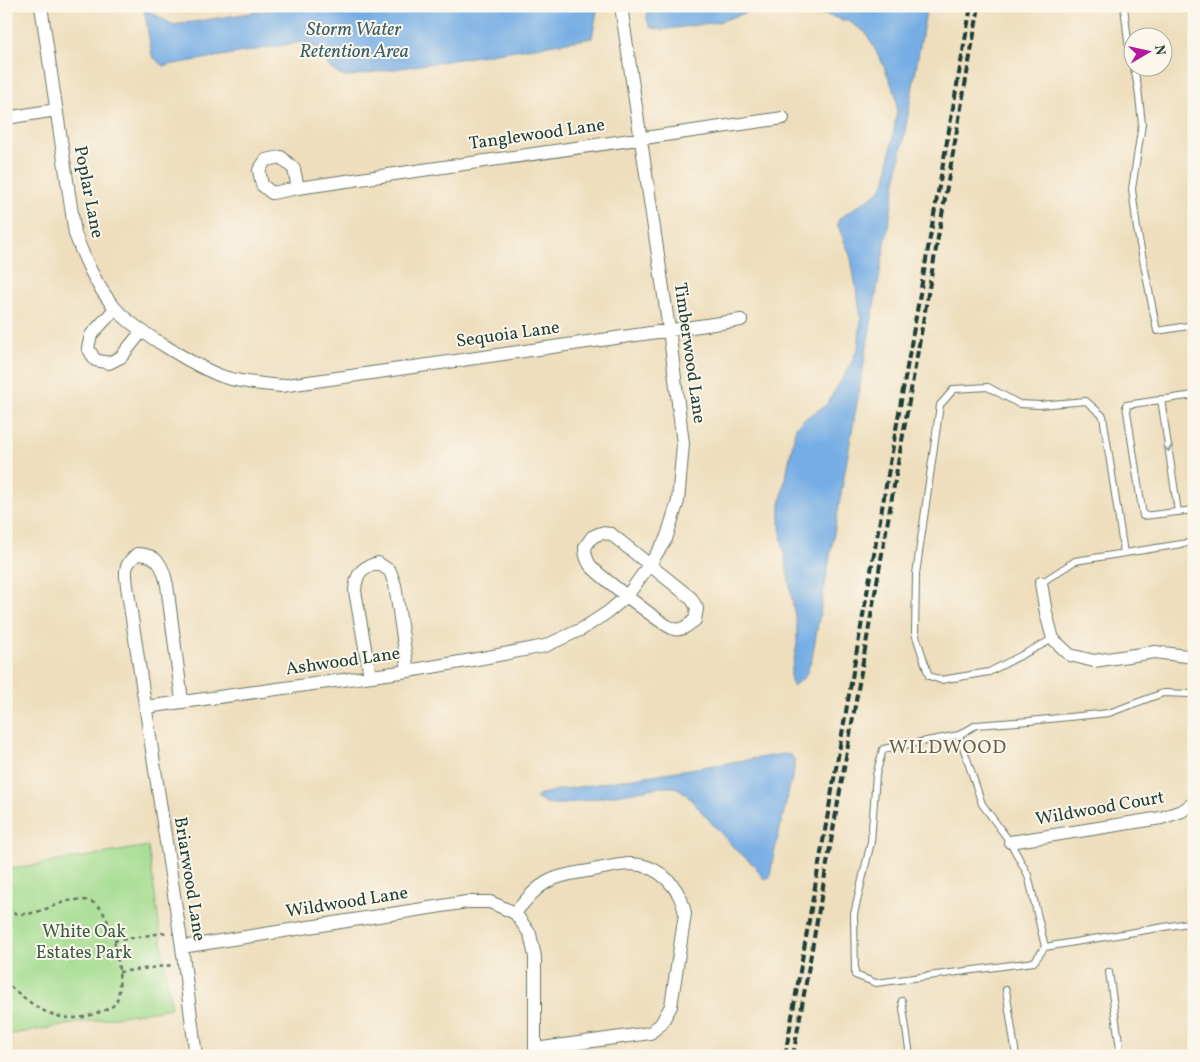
<svg xmlns="http://www.w3.org/2000/svg" width="1200" height="1062" font-family="Vollkorn,serif">
  <style>
    .green { fill: #a2db8d; stroke: #608c60 }
    .water { fill: #76ade4; stroke: #4a758c }
    .lines { fill: none; stroke-linecap: round; stroke-linejoin: round }
    .service-casing { stroke: #677564; stroke-width: 8 }
    .minor-casing { stroke: #677564; stroke-width: 14 }
    .path { stroke: #677564; stroke-width: 2.5; stroke-dasharray: 4 4; stroke-linecap: butt }
    .service { stroke: #fff; stroke-width: 6 }
    .minor { stroke: #fff; stroke-width: 12 }
    .rail { stroke: #1f3d34; stroke-width: 4; stroke-dasharray: 8 4; stroke-linecap: butt }
    .oneway { stroke: #8f9e9a }
    .labels { text-anchor: middle; dominant-baseline: central; stroke-width: 4; stroke-linejoin: round; paint-order: stroke }
    .street-label { font-size: 18px; fill: #1f3d34; stroke: #fbf7ec }
    .park-label { font-size: 18px; fill: #395d46; stroke: #fbf7ec }
    .water-label { font-size: 19px; font-style: italic; fill: #395f69; stroke: #fbf7ec }
    .neighbourhood-label { font-size: 19px; letter-spacing: 1px; fill: #676149; stroke: #fbf7ec }
  </style>
  <rect width="100%" height="100%" fill="#fbf7ec"/>
  <filter id="ink" filterUnits="userSpaceOnUse"><feTurbulence type="fractalNoise" baseFrequency=".02" numOctaves="2"/><feDisplacementMap in="SourceGraphic" scale="10" xChannelSelector="R" yChannelSelector="G"/><feConvolveMatrix kernelMatrix="1 2 1 2 8 2 1 2 1" color-interpolation-filters="sRGB"/></filter>
  <filter id="wash" filterUnits="userSpaceOnUse"><feTurbulence type="fractalNoise" baseFrequency=".0096" numOctaves="4" result="noise"/><feDisplacementMap in="SourceGraphic" scale="20" xChannelSelector="R" yChannelSelector="G"/><feGaussianBlur stdDeviation="1.12" result="paint"/><feColorMatrix in="noise" values="0 0 0 0 0 0 0 0 0 0 0 0 0 0 0 0 0 1.4 0 .05"/><feComposite in="paint" operator="in"/></filter>
  <g filter="url(#wash)">
    <rect width="100%" height="100%" fill="#eedebd"/>
    <path class="green" d="M148,846l23,162 -165,27v-165z"/>
    <path class="water" d="M296,6h300l1,5 -5,27 -248,39 -14,-9 -13,-20 -16,-6 -138,24 -11,-10 -8,-48 29,17z
      M648,6h117l-47,16 -56,8 -12,-3 -3,-8z
      M795,6h132l-115,652 -7,19 -12,9 -3,-9 7,-32v-17l-17,-100v-23l16,-78 7,-7 23,-15 22,-35 10,-22 3,-31 -10,-59 -14,-35 3,-5 37,-25 9,-12 11,-71 -1,-15 -14,-33 -16,-29 -16,-11z
      M783,754l8,1 3,5v9l-21,89 -3,19 -6,2 -10,-14 -18,-15 -52,-58 -9,-5h-14l-97,17h-17l-11,-6 6,-4 17,-4z"/>
  </g>
  <g filter="url(#ink)">
    <g class="lines">
      <g class="service-casing">
        <path id="service" d="M1124,6l4,36 4,20
          M1134,68l4,20 4,36 -10,65 5,40 20,102 37,-6
          M1194,395l-68,10 17,111 51,-6
          M1161,399l17,113
          M1041,583l34,-22 119,-19
          M1053,639l-64,33 -48,8 -12,-4 -14,-43 1,-59 24,-169 14,-16 34,-2 31,17 21,1 46,-4 17,15 21,137
          M1194,696l-4,-2 -27,-1 -54,20 -80,8 -53,4 -17,10 -76,14 -7,26 -5,67 -17,72 1,61 21,8 158,-21 11,-15 149,-25
          M959,735l23,69 28,38 18,33 17,72
          M1109,972l12,84
          M1006,990l10,66
          M902,1001l8,55"/>
      </g>
      <g class="minor-casing">
        <path id="minor" d="M41,6l34,228c10,26 21,52 40,74 18,21 83,60 109,69 19,6 38,7 57,9l460,-66
          M6,118l50,-8
          M298,188l-26,5 -10,-8 -3,-15 7,-10 15,-3 13,12 4,19 485,-70
          M115,309l-24,26 -3,13 7,12 14,3 12,-6 21,-26
          M601,533l10,1 80,64 6,10 -2,12c-7,5 -12,11 -21,9 -8,-1 -78,-56 -84,-64 -4,-6 -5,-11 -5,-18l7,-10z
          M1041,583l5,30 7,26 17,16 24,6 61,-9 39,5
          M370,676l-15,-85c1,-17 6,-24 23,-28l12,8 5,14 13,86
          M182,701l-15,-116c-4,-19 -9,-31 -30,-31 -13,11 -12,16 -10,32l55,361 14,109
          M146,707l262,-36 64,-11 73,-14 37,-17 26,-17 19,-16 23,-32 16,-25 12,-38 5,-57 -14,-115 -48,-323
          M1010,842l151,-24 21,-7 12,-8
          M515,913c10,-12 20,-25 34,-32 13,-7 30,-8 44,-11 13,-2 26,-6 38,-6 29,1 50,24 54,50l-14,92 -10,18 -11,9 -115,16
          M515,913l15,21 5,23v99
          M182,947l285,-45h23l25,11"/>
      </g>
      <path class="path" d="M6,910c30,16 58,-21 88,-7 19,9 32,81 22,99 -4,7 -11,8 -19,11 -39,15 -62,-6 -91,-30
        M114,941l54,-9
        M119,972l54,-7"/>
      <use href="#service" class="service"/>
      <use href="#minor" class="minor"/>
      <path class="rail" d="M785,1056l186,-1050
        M793,1056l186,-1050"/>
    </g>
    <defs><path id="oneway-chevron" d="M-2-3.5L2.5 0L-2 3.5" fill="none" stroke-width="1.6" stroke-linecap="round" stroke-linejoin="round" transform="scale(1.25)"/></defs>
    <use class="oneway" href="#oneway-chevron" transform="translate(1168 448) rotate(82)"/>
  </g>
  <g class="labels">
    <g class="street-label">
      <text transform="translate(537 135) rotate(-8)">Tanglewood Lane</text>
      <text transform="translate(88 192) rotate(79)">Poplar Lane</text>
      <text transform="translate(508 335) rotate(-8)">Sequoia Lane</text>
      <text transform="translate(689 353) rotate(82)">Timberwood Lane</text>
      <text transform="translate(343 662) rotate(-8)">Ashwood Lane</text>
      <text transform="translate(1100 809) rotate(-10)">Wildwood Court</text>
      <text transform="translate(189 879) rotate(81)">Briarwood Lane</text>
      <text transform="translate(347 903) rotate(-9)">Wildwood Lane</text>
    </g>
    <g class="park-label">
      <text x="84" y="932">White Oak<tspan x="84" dy="21">Estates Park</tspan></text>
    </g>
    <g class="water-label">
      <text x="354" y="30">Storm Water<tspan x="354" dy="22">Retention Area</tspan></text>
    </g>
    <g class="neighbourhood-label">
      <text x="948" y="748">WILDWOOD</text>
    </g>
  </g>
  <rect width="1200" height="1062" fill="none" stroke="#fbf7ec" stroke-width="25"/>
  <g transform="translate(1148 52) rotate(81)"><circle r="24" fill="#fbf7ec" stroke="#a3ada2"/>
  <path d="M0-4L9 19L0 12L-9 19Z" fill="#b5179e"/>
  <text y="-8" font-size="14" font-weight="bold" text-anchor="middle" fill="#1f3d34">N</text>
  </g>
</svg>
